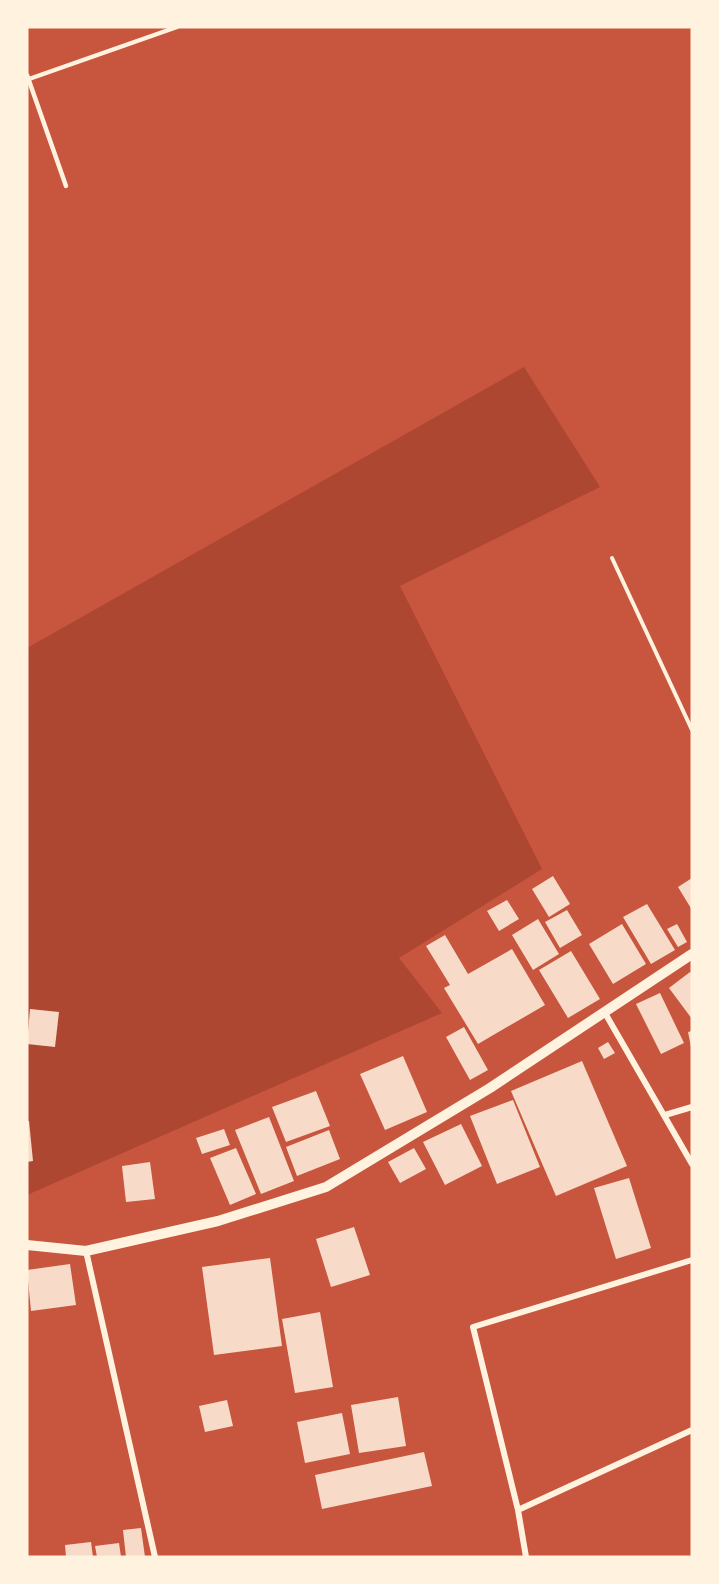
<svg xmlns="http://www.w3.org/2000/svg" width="719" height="1584" font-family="Raleway,sans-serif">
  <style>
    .green { fill: #ae4732 }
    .building { fill: #f7dbc8 }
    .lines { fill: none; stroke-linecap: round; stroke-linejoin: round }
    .path { stroke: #fff3e0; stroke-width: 4 }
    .service { stroke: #fff3e0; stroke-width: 4.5 }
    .minor { stroke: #fff3e0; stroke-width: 6 }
    .tertiary { stroke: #fff3e0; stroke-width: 10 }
  </style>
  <rect width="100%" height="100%" fill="#c8553d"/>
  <path class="green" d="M524,367l76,120 -200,99 142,283 -143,89 43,55 -415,182v-547z"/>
  <path class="building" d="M553,876l17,28 -21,13 -17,-28z
    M692,878v32l-14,-23z
    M507,900l12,19 -20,12 -12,-20z
    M647,904l28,46 -24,14 -28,-47z
    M567,910l15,25 -22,13 -15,-26z
    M538,919l21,35 -26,16 -21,-35z
    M622,924l24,40 -33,20 -24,-40z
    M677,924l10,18 -9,5 -11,-18z
    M445,935l23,39 44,-25 33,56 -67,39 -34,-56 6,-3 -24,-39z
    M571,951l29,48 -32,19 -29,-48z
    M690,972l2,2v45l-23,-31z
    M660,993l24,50 -23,11 -25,-50z
    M30,1009l29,3 -4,35 -28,-3z
    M464,1027l24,43 -18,10 -24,-43z
    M692,1031v16h-1l-3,-15z
    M608,1042l7,11 -11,6 -6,-11z
    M403,1056l24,56 -42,18 -25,-56z
    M582,1061l45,105 -71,30 -45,-105z
    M316,1091l14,35 -44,16 -14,-35z
    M513,1100l27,67 -43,17 -27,-68z
    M269,1117l25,64 -33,13 -26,-64z
    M27,1121h2l4,40 -6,1z
    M461,1124l21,42 -37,19 -22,-43z
    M224,1129l6,16 -28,9 -6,-16z
    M329,1130l11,29 -43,17 -11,-29z
    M236,1148l20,46 -26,11 -20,-47z
    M414,1148l12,21 -26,14 -12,-21z
    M150,1162l5,37 -29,3 -4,-36z
    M629,1178l22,70 -35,11 -22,-71z
    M354,1227l16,48 -39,12 -15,-48z
    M270,1258l12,88 -68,9 -12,-88z
    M70,1264l6,41 -45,6 -4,-41z
    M320,1312l13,75 -38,6 -13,-74z
    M398,1397l8,49 -47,7 -8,-48z
    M227,1400l6,26 -28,6 -6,-26z
    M342,1413l8,41 -45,9 -8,-41z
    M424,1452l8,34 -110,23 -7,-34z
    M141,1528l4,29h-19l-3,-27z
    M91,1542l2,15h-27l-1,-12z
    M119,1543l2,14h-24l-2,-11z"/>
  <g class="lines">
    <path class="path" d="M612,558l80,172"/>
    <path class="service" d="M27,75l39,111
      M29,79l148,-52"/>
    <path class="minor" d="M605,1013l87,151
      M665,1115l27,-8
      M86,1251l69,306
      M518,1510l174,-80
      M526,1557l-8,-47 -45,-183 219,-67"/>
    <path class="tertiary" d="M27,1245l59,6 132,-30 108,-34 164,-99 202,-134"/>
  </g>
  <rect width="719" height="1584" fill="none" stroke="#fff3e0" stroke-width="57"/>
</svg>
